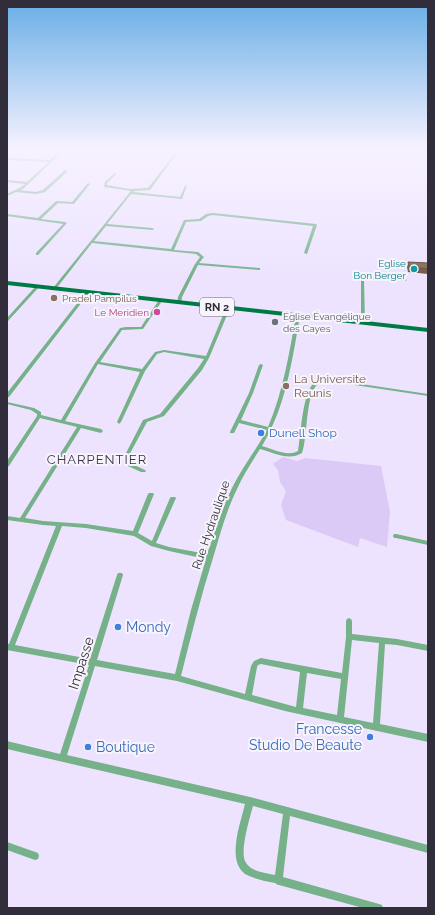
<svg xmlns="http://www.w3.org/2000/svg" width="435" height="915" font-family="Raleway,sans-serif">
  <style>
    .green { fill: #dbcaf6 }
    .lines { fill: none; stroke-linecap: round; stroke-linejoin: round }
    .minor { fill: #76b18a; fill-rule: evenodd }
    .primary { fill: #007a45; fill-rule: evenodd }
    .wall { fill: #715946 }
    .building { fill: #836851; stroke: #5c4939 }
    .culture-dot { fill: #0f9aa8; stroke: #f7f4fb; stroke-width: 1.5 }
    .education-dot { fill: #8d6e63; stroke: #f7f4fb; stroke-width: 1.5 }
    .hotel-dot { fill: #d1479c; stroke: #f7f4fb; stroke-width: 1.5 }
    .worship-dot { fill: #6b7280; stroke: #f7f4fb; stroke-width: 1.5 }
    .shop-dot { fill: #3f7fe0; stroke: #f7f4fb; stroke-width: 1.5 }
    .labels { text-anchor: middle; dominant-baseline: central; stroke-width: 4; stroke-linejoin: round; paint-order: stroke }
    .far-culture-label { font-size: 10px; fill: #0d838f; stroke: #f7f4fb; text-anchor: end }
    .far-education-label { font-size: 10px; fill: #785e54; stroke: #f7f4fb; text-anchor: start }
    .far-hotel-label { font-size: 10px; fill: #b23c85; stroke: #f7f4fb; text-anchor: end }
    .far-worship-label { font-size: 10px; fill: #5b616d; stroke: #f7f4fb; text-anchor: start }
    .shield { fill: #f7f4fb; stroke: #6d6974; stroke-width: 1 }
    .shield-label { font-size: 11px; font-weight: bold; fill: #322d3a }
    .education-label { font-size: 12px; fill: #785e54; stroke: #f7f4fb; text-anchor: start }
    .shop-label { font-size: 12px; fill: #366cbe; stroke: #f7f4fb; text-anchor: start }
    .street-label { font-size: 12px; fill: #322d3a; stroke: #f7f4fb }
    .neighbourhood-label { font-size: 13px; letter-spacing: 1px; fill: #3b304b; stroke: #f7f4fb }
    .near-shop-label { font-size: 14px; fill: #366cbe; stroke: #f7f4fb; text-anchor: start }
    .near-street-label { font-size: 14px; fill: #322d3a; stroke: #f7f4fb }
  </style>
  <rect width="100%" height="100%" fill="#ede3ff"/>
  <path class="green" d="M283,457l14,4 8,-3 76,8 9,46 -3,35 -27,-9 -2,9 -72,-27 -5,-15 5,-14 -6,-9 -2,-12 -5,-6z"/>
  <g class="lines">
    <path class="minor" d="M63,148h3l-43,41 -4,1 17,2 7,-2 22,-20h2v2l-22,20 -9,2 -20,-2 -9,4v-2l14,-7 4,-3 -18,-2v-2l20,2 22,-20 -42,-2v-2l43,2z
      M179,148h2l-31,42 -16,1 -1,1 47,5 5,-11 2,-1 -5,14 -51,-5 -24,30 45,4 2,1 -1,1 -47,-4 -12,15 77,8 13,-29 15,-1 7,-5 7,-1 103,11 1,1 -10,29 -3,-1 9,-27 -100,-11 -5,1 -7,5 -15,1 -12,28 24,2 6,5 -5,6 60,5h1v2l-62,-5 -16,32 -1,6 -2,1 -2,-1 1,-6 17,-33 5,-7 -4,-3 -104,-11 -37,47h-2v-2l78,-97 -27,-4 1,-5 10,-9 1,1 -9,9v2l22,4 19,-1z
      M88,183l2,1 -16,20 -16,-1 -17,16 24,3 2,1 -29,32h-2v-2l27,-29 -56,-8v-2l31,4 18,-17 16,1z
      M361,277l44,2 2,1 -2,1 -41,-2 1,44 -2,1 -2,-1z
      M36,286l3,1 -31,34h-1v-3z
      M86,292h2l1,1 -80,104h-2v-4z
      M159,300h1l2,1 -19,28 -21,1 -22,32 42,7 13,-17 9,-2 42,6 20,-48 2,-1 2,1 -21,50 -7,12 -38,46 -17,6 -19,35 4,7 13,6 1,1 -1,1h-4l-13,-6 -4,-9 19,-37 17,-6 38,-46 6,-9 -40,-7 -7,2 -12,17 -24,51 -2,2 -2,-2 23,-50 -42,-8 -33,57 36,8 2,2 -2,2 -20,-5 -56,90 18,3 43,3 47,7 15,-37 1,-1h4l1,1 -16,39 14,8 18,-43 1,-1h4l1,1 -20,45 13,4 38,7c8,-22 15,-45 25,-66 10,-20 24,-38 35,-58l-28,-7 -5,10h-4v-1l19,-39 10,-28 2,-1 2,1 -10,28 -12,27 27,7c15,-35 21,-73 28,-111l2,-1h1l1,1c-8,45 -14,90 -38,130 11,3 25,11 36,5 3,-16 4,-61 18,-70 3,-2 8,-2 12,-2l100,15v2l-100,-15c-3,0 -6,0 -9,2 -14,9 -11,54 -17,70 -13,8 -28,0 -42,-4 -8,13 -17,26 -23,40 -11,22 -17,46 -24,69 -12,38 -22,78 -32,118l64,18 6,-28 3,-5 7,-3 81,15 4,-36v-16l1,-2 2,-1 2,1 1,2v13l45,5 31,6v6l-31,-6 -12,-1 -5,80 48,10v8l-143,-31 -108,-30 -82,-15 -28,89 183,42 178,48v8l-138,-37 -7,61 96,27 3,1 1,3h-20l-84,-23h-1l-3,-2c-10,-2 -21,-4 -30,-9 -19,-14 -4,-52 0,-70l-238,-55v-8l53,13 29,-89 -82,-15v-6h2l47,-118 -13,-1 -36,-5v-4l13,2 57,-91 -37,-9 -31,48 -2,1v-6l30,-45v-2l-6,-4 -24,-6v-2l27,6 7,4v3l20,5 34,-57 25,-35 6,-1h15zM62,526l24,2 48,8 17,10 18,5 37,8 -15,51 -16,64 -78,-14 26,-85 -1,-2h-4l-1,2 -27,84 -75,-14zM352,640l27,3 -6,80 -29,-6zM261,664l39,8 -4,35 -44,-12 5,-28 1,-2zM307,673l34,6 -4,36 -34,-7zM253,806l30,8 -8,61c-8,-2 -18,-3 -24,-7 -3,-2 -5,-5 -6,-7 -5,-11 5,-44 8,-55z
      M394,534h2l32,7v4l-32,-7h-2l-1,-2z
      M7,842l31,11 1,3 -1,3 -3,1 -28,-10z"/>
    <path class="primary" d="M7,281l421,47v4l-421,-47z"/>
  </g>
  <path class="wall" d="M408,262l20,1v11l-20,-2 -1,-5z"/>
  <path class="building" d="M408,262l20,1v6l-19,-2z"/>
  <linearGradient id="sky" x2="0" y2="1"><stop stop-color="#68aee6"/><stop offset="0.54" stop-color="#f7f2ff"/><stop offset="1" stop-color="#f7f2ff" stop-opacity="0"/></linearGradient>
  <rect width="435" height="276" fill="url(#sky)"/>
  <circle class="culture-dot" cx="414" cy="269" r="4"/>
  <g class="education-dot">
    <circle cx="54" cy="298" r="4"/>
    <circle cx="286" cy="386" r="4"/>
  </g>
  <circle class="hotel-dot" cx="157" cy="312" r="4"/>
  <circle class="worship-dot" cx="275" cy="322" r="4"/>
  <g class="shop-dot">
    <circle cx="261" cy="433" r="4"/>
    <circle cx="118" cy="627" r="4"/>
    <circle cx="370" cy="737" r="4"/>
    <circle cx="88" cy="747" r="4"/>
  </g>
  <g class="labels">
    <g class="far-culture-label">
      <text x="406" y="263">Eglise<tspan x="406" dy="12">Bon Berger</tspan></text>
    </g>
    <g class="far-education-label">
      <text x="62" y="298">Pradel Pampilus</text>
    </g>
    <g class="far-hotel-label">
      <text x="149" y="312">Le Meridien</text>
    </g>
    <g class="far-worship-label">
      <text x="283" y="316">Église Évangélique<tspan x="283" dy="12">des Cayes</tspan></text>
    </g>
    <rect class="shield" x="200" y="298" width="34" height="18" rx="3"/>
    <g class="shield-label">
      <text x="217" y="307">RN 2</text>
    </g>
    <g class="education-label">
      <text x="294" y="379">La Universite<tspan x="294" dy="14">Reunis</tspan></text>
    </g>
    <g class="shop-label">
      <text x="269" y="433">Dunell Shop</text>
    </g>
    <g class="street-label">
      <text transform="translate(211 525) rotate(-71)">Rue Hydraulique</text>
    </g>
    <g class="neighbourhood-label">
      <text x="97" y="459">CHARPENTIER</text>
    </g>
    <g class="near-shop-label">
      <text x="126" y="627">Mondy</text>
      <text x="362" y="729" text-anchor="end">Francesse<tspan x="362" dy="16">Studio De Beaute</tspan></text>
      <text x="96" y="747">Boutique</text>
    </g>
    <g class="near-street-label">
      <text transform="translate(81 663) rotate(-72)">Impasse</text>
    </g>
  </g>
  <rect width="435" height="915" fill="none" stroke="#322d3a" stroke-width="16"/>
</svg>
